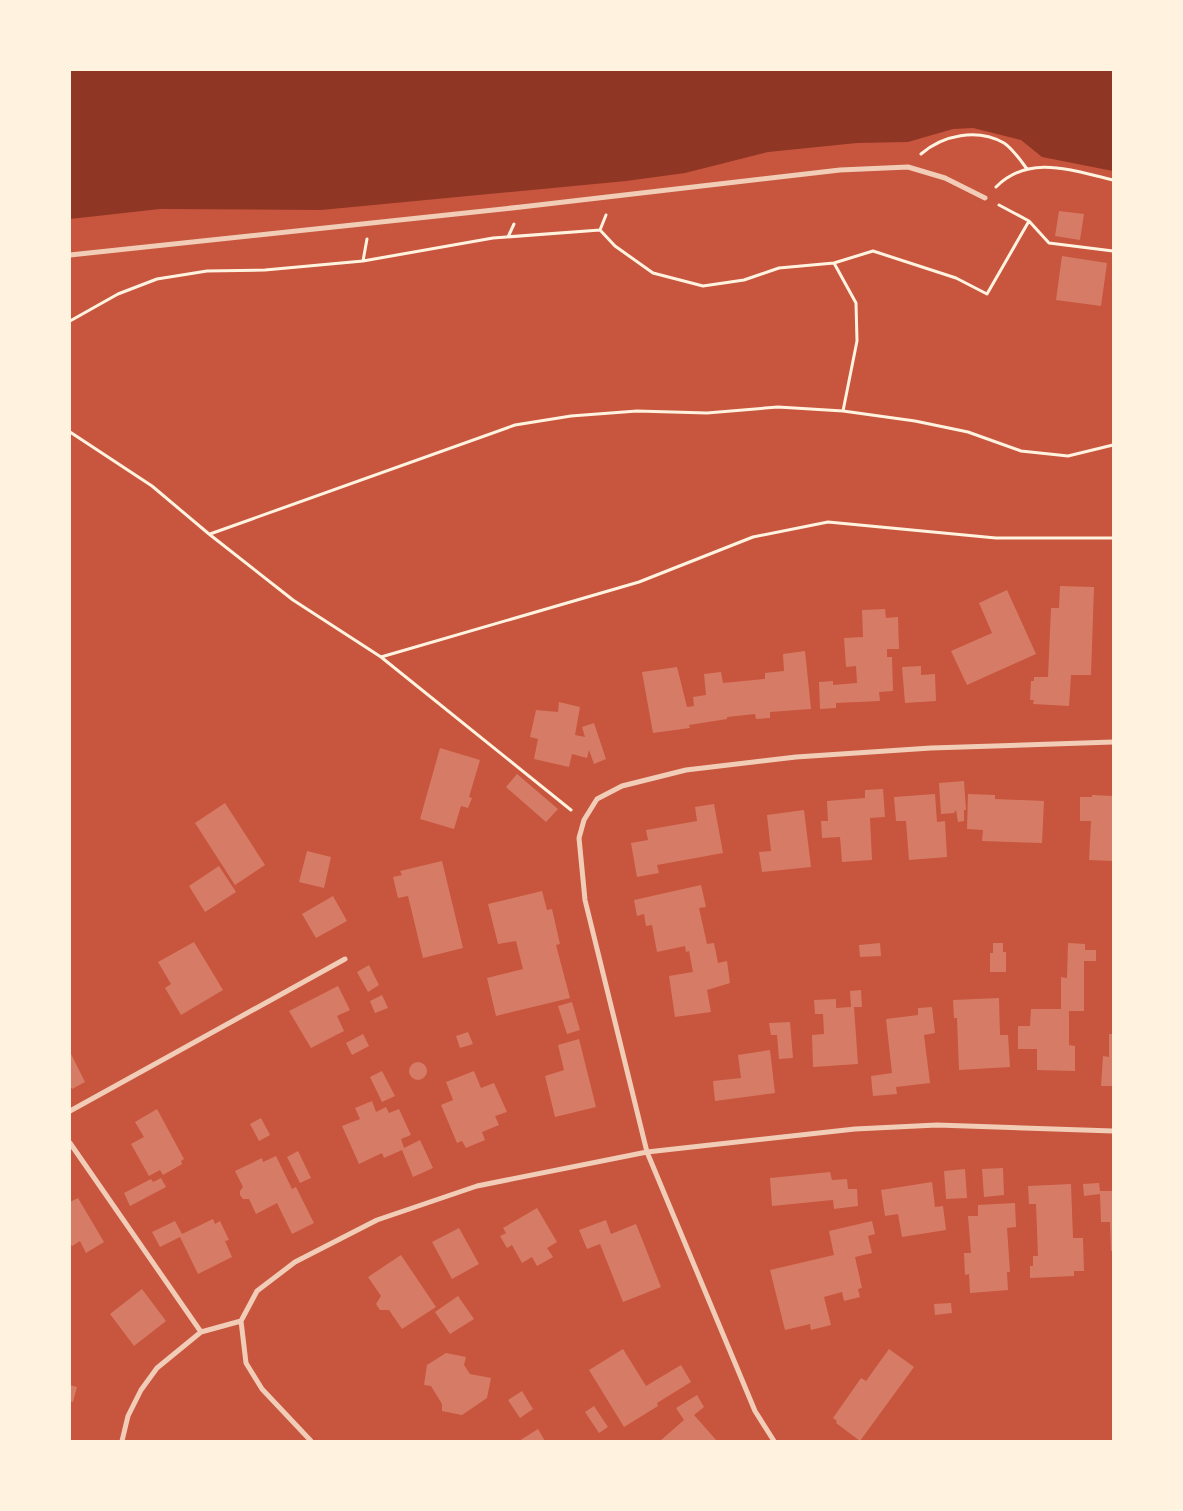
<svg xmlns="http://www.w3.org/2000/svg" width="1183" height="1511" font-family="'Noto Sans',sans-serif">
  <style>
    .water { fill: #8f3625 }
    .building { fill: #d67c66 }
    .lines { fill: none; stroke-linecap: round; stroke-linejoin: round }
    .path { stroke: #fff3e0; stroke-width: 3 }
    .minor { stroke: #f1ccb7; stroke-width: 5 }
  </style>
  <rect width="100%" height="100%" fill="#c8553d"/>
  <path class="water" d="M70,70h1043v101l-71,-14 -21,-17 -48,-12 -20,1 -45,13 -51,1 -89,9 -83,21 -59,8 -305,29 -161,-1 -90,10z"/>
  <path class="building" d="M1059,211l25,3 -4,26 -25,-4z
    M1062,256l45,7 -6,43 -45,-6z
    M1060,586l34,1 -3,88h-20l-2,31 -36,-2 1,-4h-4l1,-19h3v-4h14l3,-69h8z
    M1007,590l29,64 -69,31 -16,-34 41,-18 -13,-30z
    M885,609l1,9 12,-1 1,32h-12v8h5l1,34 -14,1 1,9 -44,2v5l-16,1 -1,-27 14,-1v4l24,-2 -1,-17 -10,1 -2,-29 19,-1 -1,-27z
    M805,651l6,58 -41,3v6l-14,1 -1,-5 -28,3v2l-38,6 1,3 -37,5 -11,-61 35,-5 10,40 7,-1 -1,-9 13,-2 -2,-21 17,-2 2,11 42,-4v-6l19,-2 -1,-17z
    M921,666v9l14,-1 1,27 -31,2 -3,-36z
    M559,702l21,5 -5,28 10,2 -3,-10 12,-4 12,36 -12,5 -5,-14 -2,8 -15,-4 -3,13 -35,-8 4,-20 -8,-2 6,-27 22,2z
    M440,748l40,12 -11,37 3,1 -4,10 -7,-2 -7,23 -34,-10z
    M517,774l41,35 -12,13 -40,-35z
    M964,781l2,29h-2v11l-6,1 -2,-12 -2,3 -13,1 -2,-31z
    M883,789l2,28 -15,1 2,42 -30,2 -2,-25 -18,1 -1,-17h7l-1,-20 38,-3v-8z
    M935,794l2,28 8,-1 2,36 -38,3 -3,-39h-10l-2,-24z
    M968,794l27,1v4l49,2 -2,42 -60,-2 1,-11 -16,-1z
    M1092,795l21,1v65l-24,-1 2,-39h-11v-24h12z
    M225,803l40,62 -30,20 -40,-62z
    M714,804l9,49 -66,12 2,8 -22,4 -6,-34 17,-3 -2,-10 51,-9 -2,-14z
    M804,810l7,57 -49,5 -3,-20 12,-1 -4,-36z
    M307,851l24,6 -7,31 -25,-6z
    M442,861l21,87 -40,10 -15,-62 -10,2 -5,-21 9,-2 -2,-4z
    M219,866l17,26 -31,20 -16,-26z
    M701,885l5,22 -7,1 8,36 7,-1 4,20 9,-2 3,22 -23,7 4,22 -36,5 -6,-41 24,-4 -4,-21 -3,1 -1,-6 -28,6 -5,-27 -6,1 -2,-12 -7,2 -3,-16z
    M542,891l5,19 5,-1 8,35 -4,1 14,53 -74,18 -9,-38 36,-9 -7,-28 -18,3 -10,-40z
    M333,896l14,25 -31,17 -14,-24z
    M194,942l29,48 -42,25 -16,-27 6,-4 -13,-22z
    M880,943l1,13 -21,1 -1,-12z
    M993,943h10v9h3v20h-16v-19h3z
    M1068,943l17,1v6h11v11h-12v50h-15v34l6,1v25l-38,-1v-21h-19v-23h12l1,-17h30v-32l6,1z
    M369,965l10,20 -11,7 -11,-20z
    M338,986l12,24 -13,6 7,15 -33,17 -22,-37z
    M861,990l1,17h-8l4,57 -45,3 -1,-32 12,-1 -1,-20h-8l-1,-14 22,-1v9l15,-1 -1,-16z
    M382,995l6,13 -13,5 -5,-12z
    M999,998l1,37h8l2,32 -51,3 -2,-52h-3l-1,-18z
    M572,1002l8,28 -13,4 -9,-28z
    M932,1007l3,26 -11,2 6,48 -34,4 1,7 -24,2 -2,-20 21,-3 -6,-54 32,-4v-7z
    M790,1022l3,36 -14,1 -2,-24h-6l-2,-12z
    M468,1032l5,12 -13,4 -4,-12z
    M363,1034l6,12 -17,9 -6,-12z
    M1109,1034h4v52h-12l2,-30 6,1z
    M579,1039l17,68 -41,10 -10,-41 19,-6 -6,-25z
    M770,1050l5,43 -60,8 -2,-20 28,-3 -3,-23z
    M70,1052l15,30 -13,7 -2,-4z
    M409 1071a9 9 0 1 1 18 0a9 9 0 1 1-18 0Z
    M382,1071l13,25 -13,6 -12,-25z
    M474,1071l7,17 13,-5 13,29 -12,4 4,9 -17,7 3,8 -19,8 -4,-7 -5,2 -16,-38 12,-5 -7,-18z
    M372,1101l4,11 10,-5 3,6 10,-4 12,26 -10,4 3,9 16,-8 13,28 -20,9 -11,-27 -18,8 -2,-5 -23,11 -17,-38 18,-7 -5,-11z
    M157,1109l27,50 -3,2 1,3 -19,11 -3,-5 -11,6 -18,-32 13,-7 -9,-15z
    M261,1118l9,17 -11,6 -9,-17z
    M298,1151l13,27 -11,5 -13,-26z
    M276,1156l16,33 4,-2 18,36 -22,11 -15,-31 -21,11 -7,-15h-6l-3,-4v-4l3,-4 -8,-16 27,-13 1,4z
    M1003,1168l1,27 -20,2 -2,-28z
    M965,1169l2,29 -21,1 -2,-28z
    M830,1172l2,8 15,-1 1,10h9l1,17 -24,3 -1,-9 -61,6 -2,-28z
    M161,1178l5,9 -36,19 -6,-13 27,-14 2,3z
    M932,1182l3,25 8,-1 3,24 -44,7 -4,-23 -13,2 -4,-26z
    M1099,1183l1,8h13v60h-2l-1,-29h-9l-1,-28 -16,2 -1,-12z
    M1071,1184l2,54h10l1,33h-10v5l-44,2v-12h3v-10h5l-2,-52h-7l-1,-18z
    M78,1198l26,44 -18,11 -6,-12 -8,5 -2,-3v-41z
    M1015,1203l1,24 -9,1 3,44h-3l1,18 -38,3 -1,-19 -4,1 -1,-22h7l-3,-37h10v-11z
    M537,1208l20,34 -10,6 6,9 -16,9 -5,-9 -10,6 -10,-18 -5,3 -7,-12 6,-3 -3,-5z
    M213,1219l2,5 5,-3 9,19 -4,1 7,16 -34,17 -18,-37 -20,10 -8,-15 23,-11 7,13z
    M606,1220l5,14 25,-10 25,63 -38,15 -23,-58 -13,5 -8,-19z
    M872,1221l3,13 -7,2 4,17 -17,4 7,31 -4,1 2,8 -16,4 -2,-9 -18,5 7,28 -20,5 -1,-6 -25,6 -15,-60 64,-15 -5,-24z
    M459,1228l20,36 -27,15 -20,-37z
    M401,1255l35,52 -34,22 -13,-19h-9l-4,-6 5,-8 -13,-19z
    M142,1289l24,32 -32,25 -24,-32z
    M458,1296l16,23 -24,15 -15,-22z
    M951,1303l1,10 -17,2 -1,-11z
    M623,1349l23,37 35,-21 10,17 -34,21 1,3 -34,21 -35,-57z
    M889,1349l25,18 -54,74 -24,-18 1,-2 -4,-3 28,-40 5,3z
    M446,1353l20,4 -2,8 6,9 21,4 -4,20 -25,17 -20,-4v-7l-11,-18 -7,-1 3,-20z
    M70,1385l7,2 -4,15 -3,-1z
    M522,1391l11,18 -13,9 -12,-18z
    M697,1395l7,12 -10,8 23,26h-57l24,-21 -8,-12z
    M594,1406l14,21 -9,6 -14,-21z
    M538,1429l7,12h-26z"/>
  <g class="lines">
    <path class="path" d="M921,154c22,-19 56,-26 83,-11 9,6 17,18 23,26
      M996,187c34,-34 77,-16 117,-7
      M999,205l30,16 20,22 64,8
      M600,230l6,-15
      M508,237l6,-13
      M363,261l4,-22
      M834,263l22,40 1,38 -14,70
      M70,321l48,-27 39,-15 50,-8 58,-1 98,-9 130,-23 107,-8 15,16 38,27 50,13 41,-6 35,-12 55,-5 39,-12 83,27 31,16 42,-73
      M70,432l82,54 57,48 84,66 88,57 258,-75 114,-45 75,-15 168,16h117
      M210,534l305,-109 56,-9 66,-5 70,2 71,-6 65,4 72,10 53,11 53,19 47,5 45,-11
      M381,657l190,153"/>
    <path class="minor" d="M70,255l451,-48 319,-37 68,-3 37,11 40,20
      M70,1111l275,-152
      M70,1143l131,189
      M241,1321l5,42 16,26 49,52
      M122,1441l6,-25 13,-26 16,-22 44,-36 40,-11 16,-30 38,-29 82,-42 100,-34 170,-34 208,-23 82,-4 176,6
      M774,1441l-19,-30 -108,-259 -62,-252 -6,-62 5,-18 13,-21 25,-13 64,-16 110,-13 135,-9 182,-6"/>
  </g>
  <rect width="1183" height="1511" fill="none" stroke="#fff3e0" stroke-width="142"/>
</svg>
